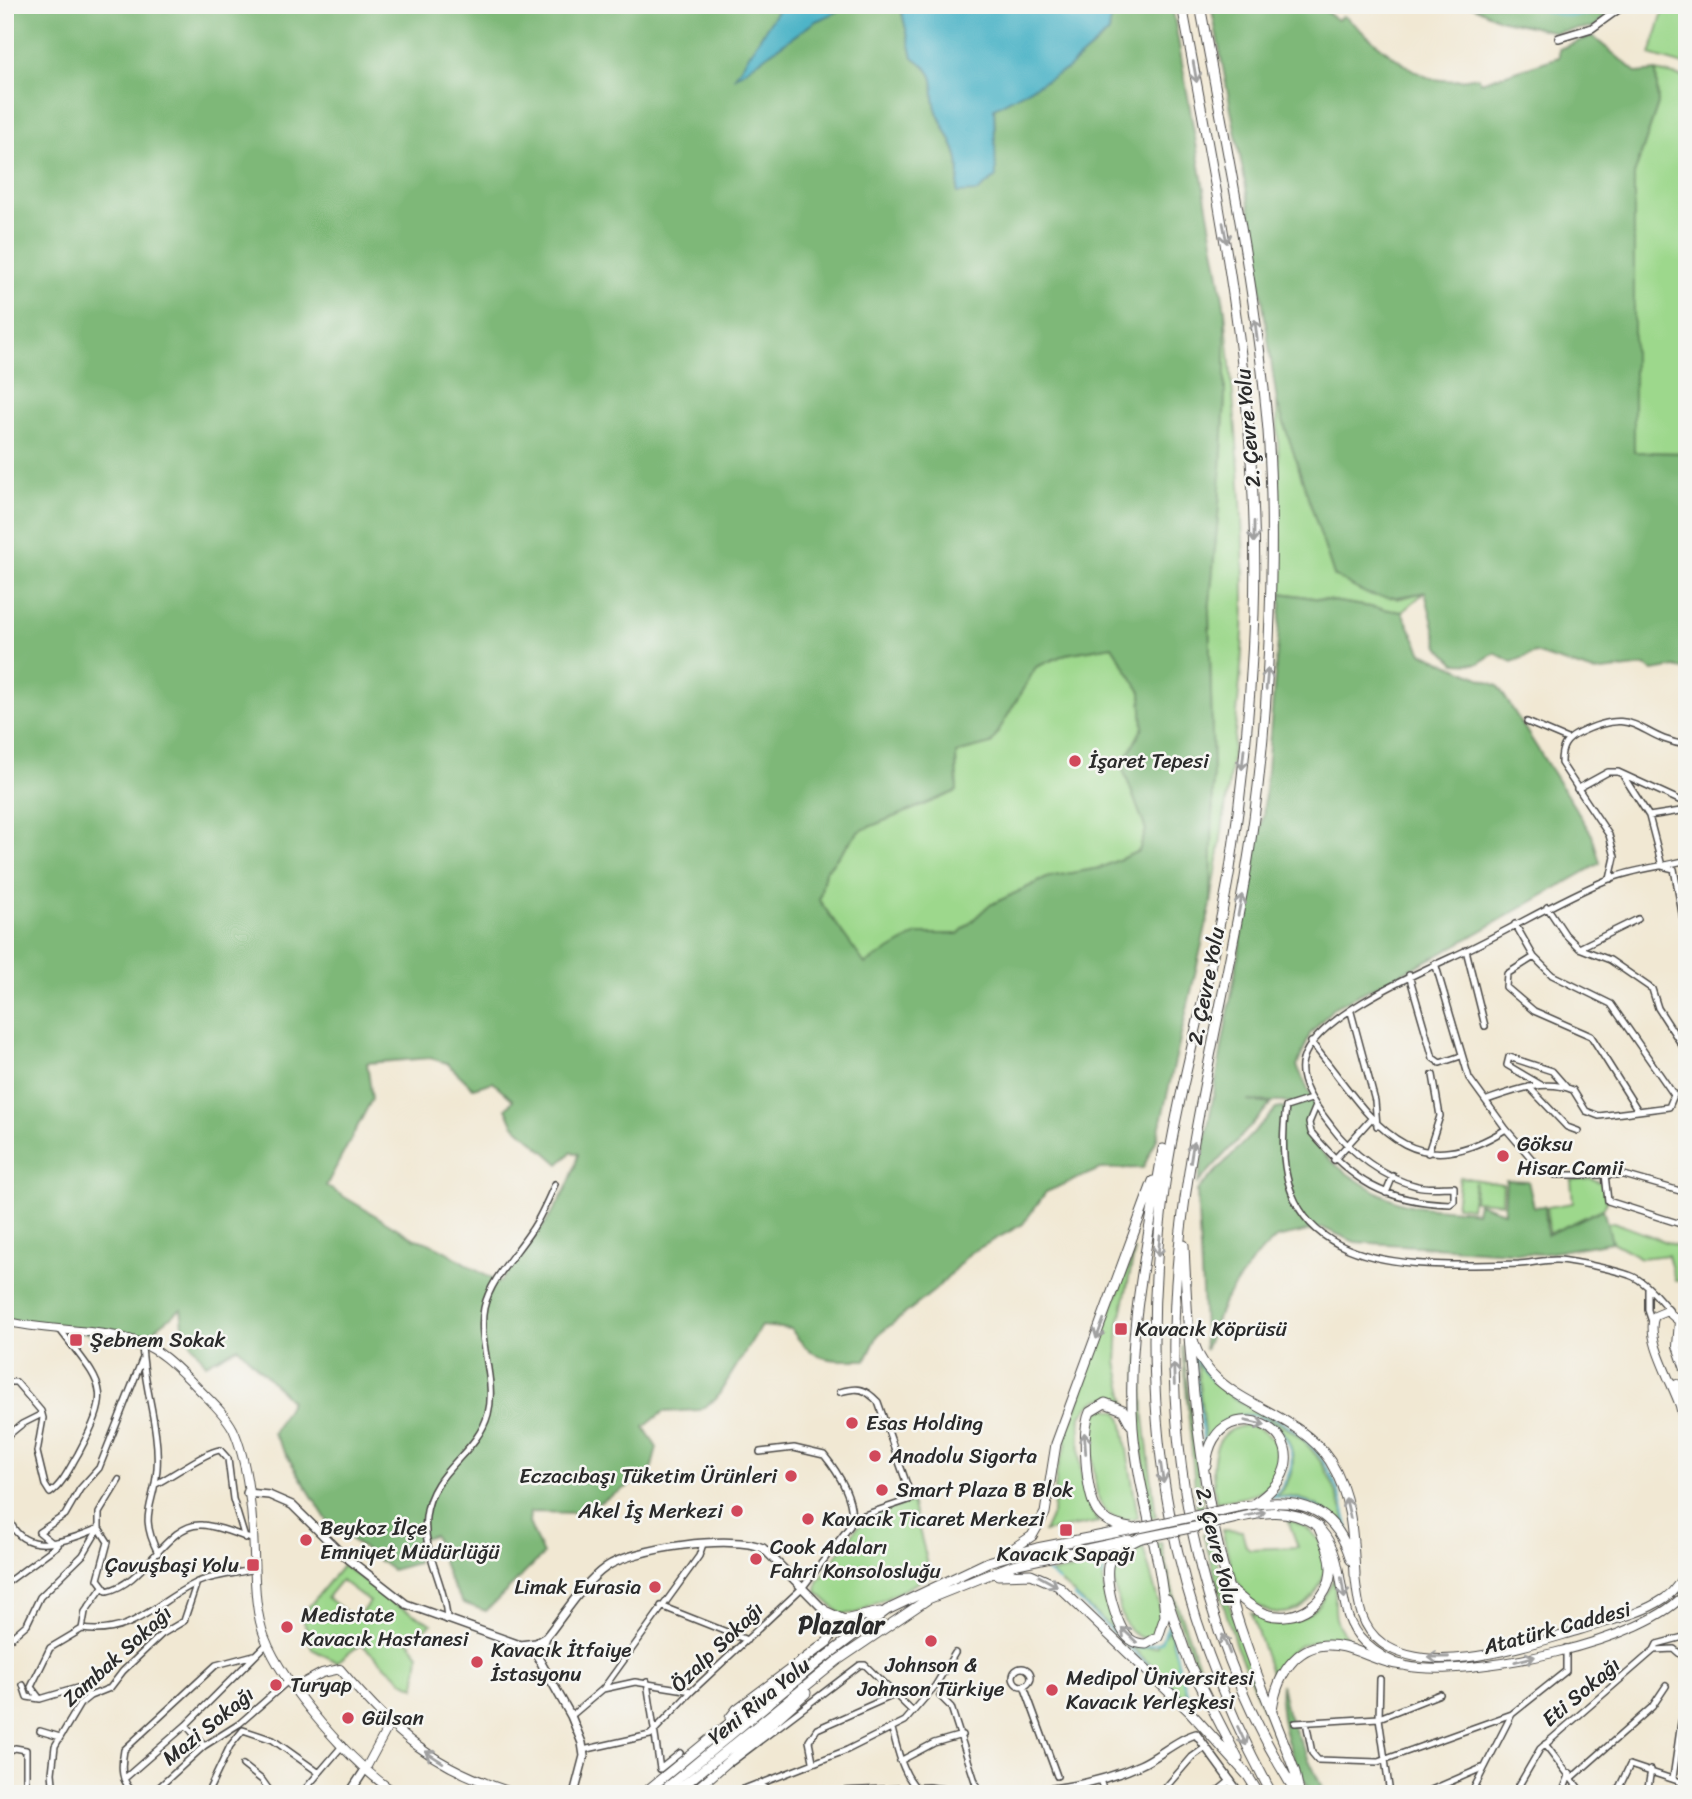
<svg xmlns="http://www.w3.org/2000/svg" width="1692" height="1799" font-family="Sriracha,sans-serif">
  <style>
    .green { fill: #9dd88c; stroke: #64825c; stroke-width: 2; fill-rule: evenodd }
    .forest { fill: #7eb878; stroke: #547252; stroke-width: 2; fill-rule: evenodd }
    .water { fill: #48b2c6; stroke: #3a6e78; stroke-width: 2 }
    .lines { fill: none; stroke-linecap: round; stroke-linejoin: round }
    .stream { stroke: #48b2c6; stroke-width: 2 }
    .street-casing { stroke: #494744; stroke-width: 8 }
    .secondary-casing { stroke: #494744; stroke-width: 10 }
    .primary-casing { stroke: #494744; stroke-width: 10 }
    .highway-casing { stroke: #494744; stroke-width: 11 }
    .street { stroke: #fff; stroke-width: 5 }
    .secondary { stroke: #fff; stroke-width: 7 }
    .primary { stroke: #fff; stroke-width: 8 }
    .highway { stroke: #fff; stroke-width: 9 }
    .highway-bridge-casing { stroke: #494744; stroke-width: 11; stroke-linecap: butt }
    .highway-bridge { stroke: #fff; stroke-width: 9 }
    .oneway { stroke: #a0a0a0 }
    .poi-dot { fill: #d1495b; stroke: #f6f6f2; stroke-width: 2.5 }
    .labels { text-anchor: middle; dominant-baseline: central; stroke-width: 5; stroke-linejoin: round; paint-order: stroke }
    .street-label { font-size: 21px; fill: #2b2b2b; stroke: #f6f6f2 }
    .poi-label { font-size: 21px; fill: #2b2b2b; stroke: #f6f6f2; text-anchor: start }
    .quarter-label { font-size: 24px; font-weight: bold; fill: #2b2b2b; stroke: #f6f6f2 }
  </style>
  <rect width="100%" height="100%" fill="#f6f6f2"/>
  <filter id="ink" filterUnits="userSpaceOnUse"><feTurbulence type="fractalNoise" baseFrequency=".0143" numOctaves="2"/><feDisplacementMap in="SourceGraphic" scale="14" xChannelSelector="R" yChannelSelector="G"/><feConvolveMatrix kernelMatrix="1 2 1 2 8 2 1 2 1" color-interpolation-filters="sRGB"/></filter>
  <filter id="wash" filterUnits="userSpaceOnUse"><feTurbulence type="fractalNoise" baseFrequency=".00686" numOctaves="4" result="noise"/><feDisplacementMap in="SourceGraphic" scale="28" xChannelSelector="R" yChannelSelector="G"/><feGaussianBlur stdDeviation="1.57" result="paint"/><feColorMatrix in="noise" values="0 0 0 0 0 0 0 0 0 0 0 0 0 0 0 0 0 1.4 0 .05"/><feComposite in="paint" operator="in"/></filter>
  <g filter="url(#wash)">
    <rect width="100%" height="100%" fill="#f1e8d3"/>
    <path class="green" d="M1665,5h22v61l-37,-11z
      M1656,71l31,7v375l-53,-1v-277l24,-71z
      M1225,310c9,95 19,192 19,287 -1,103 -18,207 -33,308l2,-131 -4,-162 10,-106 6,-110z
      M1277,402l27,79 93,118 28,-7 -23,20 -120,-19z
      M1112,646l29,46 2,35 -21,39 24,64 -7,21 -39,17 -51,9 -61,29 -30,28 -41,1 -52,30 -46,-65 6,-28 34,-41 98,-40 -1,-38 35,-9 44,-77 31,-13z
      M1460,1177l43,7 -1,19 -28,-2 1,-19 -4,26 -15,-2z
      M1590,1178l12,5 5,19 -4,7 -54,25 -2,-27 26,-4 -2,-23z
      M1613,1222l62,23 12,1v35h-12l-7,-26 -27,3 -29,-16 -6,-19z
      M1135,1250l-16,74 -2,38 9,42c-18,-11 -34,-6 -45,12 -3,32 -3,80 18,106l-55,10 9,-20 4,-42 10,-28 -4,-1 19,-48 -3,-2z
      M1141,1311l3,107 12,99 -6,1 -13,-115z
      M1182,1345l21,162 -6,1z
      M1197,1363c22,31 48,42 80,59 45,24 62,67 71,114 -18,-26 -39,-41 -72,-40 52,-48 -29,-122 -71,-54z
      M1105,1408l13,4 4,7 16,99c-42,9 -42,-27 -45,-57 -2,-14 -6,-30 0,-43 2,-6 7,-7 12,-10z
      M1249,1425c32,9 48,45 15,65 -14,8 -32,9 -48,12 -4,-32 -10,-73 33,-77z
      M912,1502l19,74 -74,37 -16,1 -24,-22 1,-10 46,-64z
      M1288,1520c83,23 9,140 -44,72 -13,-17 -17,-42 -22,-62l20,1 4,15 4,3 48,-2z
      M1209,1533l20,72 47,133 -40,-92 -33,-112z
      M1161,1543l14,56 39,107c-25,-53 -43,-105 -58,-162z
      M1143,1547l16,57 1,17 -5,12 -8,6c-28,-4 -29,-42 -35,-65l10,-20z
      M1103,1559l1,30 12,43 -66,-59 43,-6 4,-6z
      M343,1565l50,38 39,21 -18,12 -9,-2 14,21 -4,32 -12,-6 -42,-37 -24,18 -25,-13 -10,-34zM341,1580l29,22 -15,17 -28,-22z
      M1334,1577c5,34 -9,39 21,69 -24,-7 -52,-10 -70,12 -5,6 -8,13 -13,18l-21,-63c42,20 66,5 83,-36z
      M1169,1629l20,73 -56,-54 23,-1z"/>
    <path class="forest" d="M5,5h776l-45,71c34,-25 73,-60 115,-70 15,-4 34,-1 49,-1l13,52c34,24 13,29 25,57 15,36 25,36 19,79l38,-61 -1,-24c42,-23 81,-42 115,-76l2,-19 -4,-8h65l53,305v86l-6,110 -10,106 4,162 -2,131 -54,234 -14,29 -43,1 -54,23 -23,32 -53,29 -35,37 -57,45 -12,25c-39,0 -52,3 -75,-31l-30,-3 -45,73 -17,11 -36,2 -19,15 13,21 -7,26 -69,39 -51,-1 -1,11 14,32 -57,56 -23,-8 -14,-24 -15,-44 -14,4 -3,24 -25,7 -64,-48 -55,-89 18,-32 -53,-54 -32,17 -22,-31 -3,-24 -31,24 1,9 -146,-21zM1112,646l29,46 2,35 -21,39 24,64 -7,21 -39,17 -51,9 -61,29 -30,28h-41l-52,30 -46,-64 6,-28 34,-41 98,-40 -1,-38 35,-9 45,-77 30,-13zM430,1058l17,5 26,25 20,-6 20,18 -7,8 7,16 46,40 13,-12 6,2c-9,47 -49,90 -78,128 -29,-10 -54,-37 -85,-43l-89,-53 46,-87 -5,-36z
      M1211,5h107l19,15 7,-4c21,17 65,58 90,63 15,3 28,1 43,-2l4,5 78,-25v-8l33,-13 45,37 19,-2 2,33 -24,71v277l53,1v217l-12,-3 -22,4 -8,-5 -51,6 -59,-19 -23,9 -17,-9 -18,11 -22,-1 -16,-16 -14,-55c-44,10 -53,7 -91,-16l-57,-174 -29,-204z
      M1470,5h145l-20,22 -40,5 -56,-13z
      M1282,593l120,19 20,41 76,33 94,149 8,28 -158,90 -108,54 -24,27 -13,32 19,40c-3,6 -8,13 -8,20 2,30 72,72 98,78 22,6 47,4 70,8l2,-9 26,9 2,-32 22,1 6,26 11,-1 2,29 56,-26 9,33 -70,12 -187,-12 -32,-14 -47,10 -22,21 -30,42 -19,49 -8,-159 79,-82 31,-6 -59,-2 23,3 -73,79 65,-367z
      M1281,1684l6,29 38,81h-13c-20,-35 -35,-69 -31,-110z"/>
    <path class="water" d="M781,5h72l-37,16 -82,57z
      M900,5h207l4,8 -2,19 -43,38 -72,38 2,69 -19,15 -20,1c6,-42 -3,-43 -19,-79 -12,-28 9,-33 -25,-57z"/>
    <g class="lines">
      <path class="stream" d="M1523,5c26,8 62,20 85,0
        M1193,1353c20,41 56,49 92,71 42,25 60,72 65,118 -18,-31 -42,-45 -78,-45 59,-53 -33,-123 -68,-50z
        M1047,1572l13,10
        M1103,1577l1,-12
        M1074,1596l116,109 2,-2 -10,-24 -13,-56 -8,19 -21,6 -16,-6 -10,-19"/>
    </g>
  </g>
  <g filter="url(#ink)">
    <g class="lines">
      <g class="street-casing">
        <path id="street" d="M1527,722l40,17
          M1622,774l27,42 13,50 12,3 13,72
          M1577,789l31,-17h10l61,28h8
          M1649,816l38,-6
          M1610,879l5,-22 -6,-22 -48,-72c0,-16 4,-23 18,-30 60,-29 57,5 108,12
          M1547,907l18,27 14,14 31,12 42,29 6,19 29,45
          M1579,948l59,-29
          M1466,950l19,76
          M1534,957l-27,17 -1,13 28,24 57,25 46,73
          M1435,963l34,115 37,51 32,37 17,9h69l63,18
          M1409,975l24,83 7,5 21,-7
          M1351,1012l24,89 2,25
          M1311,1042c58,71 93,151 195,87
          M1541,1085l-34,-20 2,-8 43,14 14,16
          M1529,1087l38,40 11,4
          M1311,1099l-25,8c-23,165 111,161 233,157 12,-1 25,-4 37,-4 14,0 59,10 73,15 16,5 30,24 40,35
          M1487,1100c26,-9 58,-22 86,-10l13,21 13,5 70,-9 5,-12 -63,-91 -59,-29 -18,-18 -19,-33
          M1316,1106l-7,17 2,9c41,49 74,70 139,72l4,-3v-14c-12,0 -26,2 -37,-1 -32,-7 -67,-34 -86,-60 -12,-16 -35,-43 -28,-66 12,-45 124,-91 164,-110 48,-23 93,-51 142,-71 25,-10 52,-12 78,-19
          M1428,1153l12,-37 -7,-41
          M1334,1160l36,-40
          M1605,1174l3,27 79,25
          M1386,1193l7,-17
          M1648,1289v21l4,12
          M142,1343c1,43 18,83 15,126 -3,38 -19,45 1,84
          M5,1382h11l25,29 2,7 -6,34 8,33 5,8c13,-9 20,-26 28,-39 35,-65 26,-67 -17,-123
          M840,1392c18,-5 25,-4 38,10l34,97 -60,20
          M5,1438l17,-14 20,-10
          M119,1480l-20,33v15l9,14 -10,37 9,12c38,-7 60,-69 95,-66 17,1 36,10 52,15
          M156,1484c16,-8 51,-33 64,-34l8,9 5,40 12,39
          M5,1497c4,63 52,49 94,31
          M55,1545l-16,-13 26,-17 15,-26 19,-21 43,-108
          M5,1584l53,-39
          M661,1606l86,34
          M447,1620c-1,-35 -25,-68 -21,-103 5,-48 51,-62 62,-103 9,-34 -11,-72 -4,-106 6,-28 32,-54 47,-77 10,-14 17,-32 24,-47
          M82,1629c52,7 72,-26 114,-46 16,-8 40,-9 59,-14
          M5,1643l22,-19 13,-27 43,-42 16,-27
          M1654,1650l3,-6 30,-8
          M1013 1677a9 9 0 1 1 18 0a9 9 0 1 1-18 0Z
          M1380,1679l-1,39 11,76
          M647,1682l13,87 20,-16
          M23,1685l4,12 13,2
          M1024,1686l33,90
          M603,1689l32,-7 57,9
          M90,1696l-13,-8 -37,11 -9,-12 19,-39 32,-19 3,-17 17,-24
          M940,1696l11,11 28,87
          M571,1716l32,-27 96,-133 4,-12
          M1306,1722l6,31 6,7 60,2 134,-48
          M1295,1723l84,-5 61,-24
          M186,1725l18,21
          M892,1729c6,22 11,50 31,65
          M40,1731l20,6
          M1545,1744l38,50
          M583,1750l67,-15 42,-44 111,-104 47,-61c7,-24 -12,-54 -26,-71l-30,-7 -34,4
          M5,1753l10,-5 11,2v44
          M813,1761l-4,-20 8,-12 77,-34
          M900,1761l34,-18 28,-8
          M732,1762l128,-97h5l47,46
          M243,1765l19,15 10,14
          M1573,1777l79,-70 14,-21
          M1673,1778l8,-56 6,-18
          M124,1779l62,-54 81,-81
          M1100,1780l5,14
          M757,1785l90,-35 58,-29 30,-35 20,-33
          M54,1794l-2,-21 3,-27 25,-42 10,-8 20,-8 13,-17 39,-37 22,-13 13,-39
          M136,1794c-16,-11 -15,-27 -12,-44l92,-85 38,-10
          M146,1794l10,-4 48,-44 35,-22 49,-43
          M207,1794l23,-48 13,-16 30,10 45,32
          M301,1794l42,-49
          M1160,1794l32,-37 14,-10
          M1214,1794l17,-14
          M1422,1794l60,-26
          M1471,1794l41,-80 54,-43v-23
          M1514,1794l26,-45 114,-99 20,-1 13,11
          M1562,1794l8,-21
          M1616,1794l14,-29 57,19
          M1647,1794l4,-24"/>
      </g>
      <g class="secondary-casing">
        <path id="secondary" d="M1559,38l33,-10 32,-23
          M247,1493l22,2 23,10 50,49 64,50 114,41 16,-2 10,-6c18,-22 36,-53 60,-70 27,-19 127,-33 157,-19l60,61
          M531,1645l40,71 11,27 2,13 -10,38
          M540,1653l6,-16
          M349,1794l17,-26
          M734,1794l23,-9 19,9
          M800,1794l128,-6 48,6
          M988,1794c53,-2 104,-7 152,-29 19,-8 37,-26 56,-31l44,60"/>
      </g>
      <g class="primary-casing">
        <path id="primary" d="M5,1321c42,11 99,7 136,22 22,9 37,26 54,42 13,14 29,27 38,44 15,32 20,90 21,125 1,28 1,59 11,84 17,46 90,131 133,156
          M1679,1321l-2,25 10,29
          M1687,1328l-20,-17 -12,5c-11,20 18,68 25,90 4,15 6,30 7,45
          M1677,1384l10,17
          M1321,1530c29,32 12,83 43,112 12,11 26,20 42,24 60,13 244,-24 281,-75
          M1683,1571l4,-18
          M1355,1575c3,26 4,51 27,68 49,36 145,2 198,-13 28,-9 60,-15 85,-32 11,-8 16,-18 22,-30
          M294,1688l28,-15 18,-4c56,66 94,100 178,125
          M366,1768l23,-43"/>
      </g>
      <g class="highway-casing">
        <path id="highway" d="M1182,5c38,206 79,398 72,608 -3,85 -11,172 -24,256 -17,105 -50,208 -65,314 -30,222 -1,413 107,611
          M1200,5c26,141 56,282 68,426 5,70 4,140 1,210 -3,79 -11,160 -24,237 -22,127 -55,252 -67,380 -17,184 18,378 119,536
          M1184,1245c5,123 15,243 50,362 16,56 41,110 61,165l4,20
          M1191,1330c12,76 100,72 139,131 22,35 23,75 25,114
          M1206,1465c10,-91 138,-23 49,38
          M1223,1510c55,-12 109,-17 128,50
          M1224,1521c35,-8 62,-16 94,5 6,14 13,27 13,42 0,33 -34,56 -65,46 -14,-5 -25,-16 -36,-25
          M1130,1528c-12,-2 -26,-6 -33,-17 -11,-18 -16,-80 -7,-99l15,-9 18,7 8,15
          M1141,1538c-10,5 -25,11 -31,22 -8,15 6,69 20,79 5,4 10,5 16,5l12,-7 7,-21c-4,-63 -27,-124 -32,-188 -7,-93 15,-187 30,-279
          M1008,1552l24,-16 13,-23 11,-69 97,-263
          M998,1575l33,-1 27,12 132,126 58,64
          M1167,1599l23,66 48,94
          M827,1612l17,8 36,-8
          M1272,1709c6,-37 28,-73 72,-62 20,5 37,16 58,18
          M730,1718l7,-9 90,-67c10,-13 6,-21 -4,-33
          M1245,1771l14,23
          M643,1794l79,-65 74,-55
          M659,1794l157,-130 71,-54 101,-48 49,-14 102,-20
          M673,1794l165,-134 90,-61 85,-34 116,-25
          M691,1794l115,-101"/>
      </g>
      <use href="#street" class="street"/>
      <use href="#secondary" class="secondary"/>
      <use href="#primary" class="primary"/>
      <use href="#highway" class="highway"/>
      <g class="highway-bridge-casing">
        <path id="highway-bridge" d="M1139,1528l84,-18
          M1141,1538l83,-17"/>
      </g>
      <use href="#highway-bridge" class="highway-bridge"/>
    </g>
    <defs><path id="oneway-shaft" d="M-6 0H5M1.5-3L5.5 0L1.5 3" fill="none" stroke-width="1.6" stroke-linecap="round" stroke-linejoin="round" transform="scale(1.75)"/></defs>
    <g class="oneway">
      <use href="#oneway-shaft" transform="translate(1195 72) rotate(80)"/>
      <use href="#oneway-shaft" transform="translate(1225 233) rotate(79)"/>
      <use href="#oneway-shaft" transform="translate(1256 330) rotate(-97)"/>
      <use href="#oneway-shaft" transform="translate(1254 532) rotate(90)"/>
      <use href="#oneway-shaft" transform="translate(1267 679) rotate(-85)"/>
      <use href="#oneway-shaft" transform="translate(1243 759) rotate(96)"/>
      <use href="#oneway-shaft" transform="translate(1240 905) rotate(-79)"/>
      <use href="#oneway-shaft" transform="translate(1192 1152) rotate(-81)"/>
      <use href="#oneway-shaft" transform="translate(1159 1246) rotate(96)"/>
      <use href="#oneway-shaft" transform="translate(1100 1329) rotate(111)"/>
      <use href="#oneway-shaft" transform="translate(1174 1374) rotate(-92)"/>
      <use href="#oneway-shaft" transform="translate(1255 1423) rotate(13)"/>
      <use href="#oneway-shaft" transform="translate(1085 1443) rotate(-94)"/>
      <use href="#oneway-shaft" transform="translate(1162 1473) rotate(82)"/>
      <use href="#oneway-shaft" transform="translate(1348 1508) rotate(-103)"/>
      <use href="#oneway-shaft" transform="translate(1255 1514) rotate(-11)"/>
      <use href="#oneway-shaft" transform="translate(1048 1581) rotate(29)"/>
      <use href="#oneway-shaft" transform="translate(1343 1588) rotate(81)"/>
      <use href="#oneway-shaft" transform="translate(1129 1635) rotate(-136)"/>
      <use href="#oneway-shaft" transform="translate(1226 1644) rotate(-111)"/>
      <use href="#oneway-shaft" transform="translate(1438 1657) rotate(-180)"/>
      <use href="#oneway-shaft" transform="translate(1525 1659) rotate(-14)"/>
      <use href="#oneway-shaft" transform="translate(1242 1736) rotate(65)"/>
      <use href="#oneway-shaft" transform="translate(434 1757) rotate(-148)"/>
    </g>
  </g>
  <g class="poi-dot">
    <circle cx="1075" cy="761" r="7"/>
    <circle cx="1503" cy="1156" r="7"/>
    <rect x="1114" y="1322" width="14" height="14" rx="3.5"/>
    <rect x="69" y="1333" width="14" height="14" rx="3.5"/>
    <circle cx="852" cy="1423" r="7"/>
    <circle cx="875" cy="1456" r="7"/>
    <circle cx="791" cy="1476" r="7"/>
    <circle cx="882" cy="1490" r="7"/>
    <circle cx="737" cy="1511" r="7"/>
    <circle cx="808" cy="1519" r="7"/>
    <rect x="1059" y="1523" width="14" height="14" rx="3.5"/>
    <circle cx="306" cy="1540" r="7"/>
    <circle cx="756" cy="1559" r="7"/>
    <rect x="246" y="1558" width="14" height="14" rx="3.5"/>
    <circle cx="655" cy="1587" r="7"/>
    <circle cx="287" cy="1627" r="7"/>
    <circle cx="931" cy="1641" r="7"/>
    <circle cx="477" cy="1662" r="7"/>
    <circle cx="276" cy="1685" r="7"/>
    <circle cx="1052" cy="1690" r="7"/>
    <circle cx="348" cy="1718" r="7"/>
  </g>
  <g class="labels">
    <g class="street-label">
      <text transform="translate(1248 428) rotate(-95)">2. Çevre Yolu</text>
      <text transform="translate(1206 986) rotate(-79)">2. Çevre Yolu</text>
      <text transform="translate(1217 1546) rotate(76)">2. Çevre Yolu</text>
      <text transform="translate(1557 1628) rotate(-15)">Atatürk Caddesi</text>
      <text transform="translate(717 1647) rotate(-44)">Özalp Sokağı</text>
      <text transform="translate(117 1656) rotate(-42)">Zambak Sokağı</text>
      <text transform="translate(1581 1692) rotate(-40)">Eti Sokağı</text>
      <text transform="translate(759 1701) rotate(-39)">Yeni Riva Yolu</text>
      <text transform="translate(208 1726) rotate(-39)">Mazi Sokağı</text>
    </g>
    <g class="poi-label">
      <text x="1089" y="761">İşaret Tepesi</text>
      <text x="1517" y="1144">Göksu<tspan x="1517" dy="24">Hisar Camii</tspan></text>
      <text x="1135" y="1329">Kavacık Köprüsü</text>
      <text x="90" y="1340">Şebnem Sokak</text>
      <text x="866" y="1423">Esas Holding</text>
      <text x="889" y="1456">Anadolu Sigorta</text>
      <text x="777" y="1476" text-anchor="end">Eczacıbaşı Tüketim Ürünleri</text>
      <text x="896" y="1490">Smart Plaza B Blok</text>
      <text x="723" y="1511" text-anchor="end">Akel İş Merkezi</text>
      <text x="822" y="1519">Kavacık Ticaret Merkezi</text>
      <text x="320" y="1528">Beykoz İlçe<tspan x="320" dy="24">Emniyet Müdürlüğü</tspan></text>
      <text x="770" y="1547">Cook Adaları<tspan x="770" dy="24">Fahri Konsolosluğu</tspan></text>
      <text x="1066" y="1554" text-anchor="middle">Kavacık Sapağı</text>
      <text x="239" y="1565" text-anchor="end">Çavuşbaşi Yolu</text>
      <text x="641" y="1587" text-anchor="end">Limak Eurasia</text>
      <text x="301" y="1615">Medistate<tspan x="301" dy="24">Kavacık Hastanesi</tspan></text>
      <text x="491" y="1650">Kavacık İtfaiye<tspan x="491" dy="24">İstasyonu</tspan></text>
      <text x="931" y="1665" text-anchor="middle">Johnson &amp;<tspan x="931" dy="24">Johnson Türkiye</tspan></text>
      <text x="1066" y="1678">Medipol Üniversitesi<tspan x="1066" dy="24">Kavacık Yerleşkesi</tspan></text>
      <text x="290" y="1685">Turyap</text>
      <text x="362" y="1718">Gülsan</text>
    </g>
    <g class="quarter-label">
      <text x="841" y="1625">Plazalar</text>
    </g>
  </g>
  <rect width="1692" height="1799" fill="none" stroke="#f6f6f2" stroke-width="28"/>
</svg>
